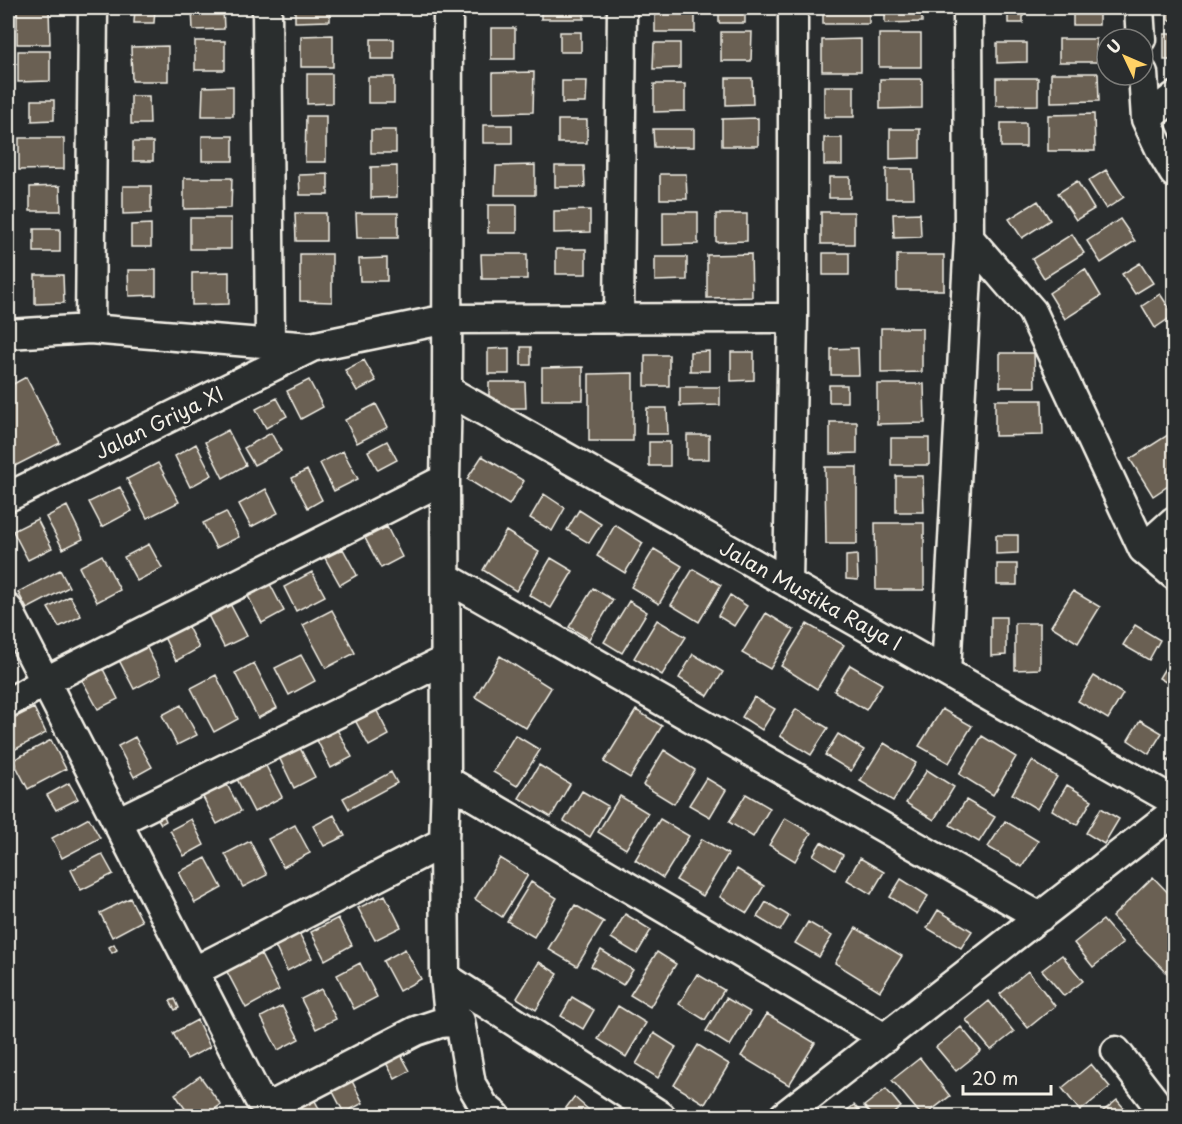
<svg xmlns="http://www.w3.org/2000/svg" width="1182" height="1124" font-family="'Playpen Sans',sans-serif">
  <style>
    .building { fill: #6b6152; stroke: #f4f1e8; stroke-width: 1.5 }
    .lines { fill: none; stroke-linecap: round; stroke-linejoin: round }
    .minor-casing { stroke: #f4f1e8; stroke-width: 33 }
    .minor { stroke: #2a2d2e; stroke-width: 28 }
    .labels { text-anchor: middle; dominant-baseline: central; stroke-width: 5; stroke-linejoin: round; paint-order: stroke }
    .street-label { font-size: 20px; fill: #f4f1e8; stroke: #2a2d2e }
  </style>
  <rect width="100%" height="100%" fill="#2a2d2e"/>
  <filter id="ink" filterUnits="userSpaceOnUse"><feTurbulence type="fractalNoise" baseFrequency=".0167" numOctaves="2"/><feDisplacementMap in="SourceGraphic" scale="12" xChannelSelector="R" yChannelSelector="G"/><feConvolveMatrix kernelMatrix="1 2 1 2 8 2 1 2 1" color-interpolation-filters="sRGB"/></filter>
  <g filter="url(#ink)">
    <path class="building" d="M17,8h32l1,36h-33z
      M135,8h20l-1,15h-20z
      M192,8h31l1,21 -31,1z
      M295,8h35v13l-35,1z
      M371,8h25v5h-25z
      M486,8h27v4h-27z
      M541,8h43v11h-43z
      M655,8h40v24h-40z
      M719,8h26v15h-26z
      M823,8h46v16h-46z
      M885,8h37v14l-37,1z
      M1008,8h15v15h-15z
      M1073,8h26v17h-26z
      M1168,8h6v12h-6z
      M491,28h24v31h-24z
      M560,32h21v20h-21z
      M721,32h31l-1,29h-30z
      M879,34h42v33h-42z
      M1164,34h10v26h-10z
      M333,35v32h-32v-31z
      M371,39h23v20h-23z
      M861,39v32h-39v-31z
      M1059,39h37l1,23h-38z
      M195,41h30v29h-30z
      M654,43h26v25l-27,1z
      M997,43h30v19l-30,1z
      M168,46v35h-36l-1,-34z
      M18,51h32v30l-32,1z
      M534,72l-1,40 -40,1v-40z
      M1051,73h47l1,28 -48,1z
      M307,74h25v29l-25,1z
      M368,77h26v26h-26z
      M726,78h26l1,26 -27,1z
      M996,78h42v27l-42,1z
      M880,79h42v29l-42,1z
      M562,81h25l-1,22h-24z
      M654,84h31v27l-31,1z
      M233,86v30h-31l1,-29z
      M824,86h30v31h-30z
      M131,96h18l1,28h-19z
      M32,100h22v20l-22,1z
      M1094,114l1,37h-47v-36z
      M306,116h20v46h-21z
      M758,118v28h-36v-27z
      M558,120h29v23h-29z
      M1001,123h25v24h-25z
      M483,125h29v18h-29z
      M653,129h41v18h-40z
      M890,129h30v29l-30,1z
      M371,130h25v23h-25z
      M202,136h31v25h-31z
      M19,138h45v31l-45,1z
      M824,138h18v27h-18z
      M133,142h20v19h-20z
      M535,165v30h-40l1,-29z
      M397,166v31l-26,1v-31z
      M555,166h29l1,21h-30z
      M886,169h27l1,29h-28z
      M1106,170l18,27 -18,12 -18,-28z
      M328,174v21h-28l-1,-20z
      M660,174h26l1,25h-27z
      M829,177h21v21h-21z
      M184,178h48l-1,30 -47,1z
      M1077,181l17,28 -18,11 -18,-27z
      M60,186l1,25h-31v-24z
      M123,186h28v27l-28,1z
      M1038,201l12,19 -28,18 -13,-19z
      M488,205h29v28h-29z
      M590,210v22l-36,1v-22z
      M663,212h35v32l-35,1z
      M821,212h33v32h-33z
      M295,213h31v28h-30z
      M356,213h42v25h-41z
      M920,213l1,24 -27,1 -1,-24z
      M716,214h31v27l-31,1z
      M190,218h41v31h-41z
      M1120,219l15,22 -34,22 -14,-22z
      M151,224v23h-20v-22z
      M34,229h26v23h-26z
      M1072,234l12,19 -40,25 -12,-19z
      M556,249h30v25h-30z
      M823,253h26v22h-26z
      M300,254h32v48l-32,-1z
      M481,254h46v25h-45z
      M751,254l1,43 -45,1v-43z
      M897,255h47v35h-47z
      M655,257h32v23l-32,1z
      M387,258v23h-27l-1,-22z
      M1140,263l13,20 -18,11 -13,-20z
      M1085,269l16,27 -36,23 -16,-26z
      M128,270h28v25l-27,1z
      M229,272v32l-37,1v-32z
      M35,275h28l1,28 -29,1z
      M8,277h1v36h-1z
      M1160,294l14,21 -19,13 -13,-22z
      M881,328h41v44l-41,1z
      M521,347h10v18h-10z
      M509,348v26h-21v-25z
      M858,348l1,27h-28v-26z
      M709,351v20h-19v-19z
      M731,352h23v28l-23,1z
      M1000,353h34l1,34h-35z
      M645,355h24v31h-24z
      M364,360l12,21 -19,10 -12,-21z
      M583,367v33h-41v-32z
      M633,373v68h-44v-67z
      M26,377l34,66 -51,26 -1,-82z
      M309,380l14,27 -22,12 -14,-28z
      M489,382h36l1,26h-37z
      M877,384h47l1,39 -48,1z
      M829,385h18v17h-18z
      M680,387h40v18l-40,1z
      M277,398l10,18 -21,12 -10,-19z
      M995,400h47l1,35 -48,1z
      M376,404l12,23 -31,16 -12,-23z
      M647,408h20l1,26h-22z
      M830,422h27v31l-27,1z
      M228,430l18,35 -23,13 -18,-36z
      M1174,431v51l-21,14 -23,-37z
      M271,433l10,18 -27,14 -10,-17z
      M687,435h22v24h-22z
      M891,438h38v27h-38z
      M387,441l10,19 -19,10 -10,-19z
      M649,442h21v24h-21z
      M196,444l16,31 -22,12 -15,-31z
      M343,451l15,28 -24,12 -14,-28z
      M482,456l42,25 -15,24 -42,-26z
      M158,463l21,39 -32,16 -20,-39z
      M825,467h32v77h-31z
      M307,470l15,30 -14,8 -16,-30z
      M896,476h27l1,36h-28z
      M120,487l12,24 -30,16 -13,-25z
      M266,489l12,24 -27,14 -12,-23z
      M544,494l21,14 -13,23 -22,-13z
      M67,506l16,33 -20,10 -17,-32z
      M579,510l22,14 -12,19 -22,-13z
      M226,512l13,25 -23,11 -13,-25z
      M37,519l15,29 -24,12 -15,-29z
      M875,523h49v67h-48z
      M615,525l28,18 -18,30 -28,-17z
      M387,527l15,30 -21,11 -16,-30z
      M506,531l33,21 -23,39 -33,-21z
      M996,535h22v18l-22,1z
      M149,544l13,24 -25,13 -13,-24z
      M343,549l14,26 -17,10 -15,-27z
      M654,549l28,17 -23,38 -28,-17z
      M102,555l18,35 -23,12 -18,-35z
      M857,555l1,25 -12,-1v-23z
      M551,558l22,13 -22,37 -22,-13z
      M997,564h20v21h-20z
      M693,569l28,16 -22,37 -28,-17z
      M60,570l9,17 -42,22 -9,-17z
      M312,572l13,24 -29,15 -12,-24z
      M270,584l14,27 -22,12 -14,-27z
      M593,588l20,12 -24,39 -20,-12z
      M1073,591l27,16 -22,36 -27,-17z
      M730,595l17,11 -13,20 -16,-10z
      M70,596l11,20 -22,11 -11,-19z
      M629,601l18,11 -25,41 -18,-11z
      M230,604l17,32 -23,11 -16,-32z
      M332,610l23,43 -29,15 -23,-43z
      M766,613l28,17 -24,39 -28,-16z
      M991,617h15v38l-15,1z
      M657,620l29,17 -24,38 -28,-17z
      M1015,623h25v46l-25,1z
      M807,624l37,21 -27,44 -36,-23z
      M187,625l12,23 -23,13 -12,-24z
      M1135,625l25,15 -11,20 -26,-15z
      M146,646l15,29 -27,14 -15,-29z
      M1174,653v34l-15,-9z
      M693,654l30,18 -15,24 -29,-18z
      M301,655l14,26 -26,14 -14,-27z
      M500,656l51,32 -25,40 -51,-31z
      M254,663l23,45 -19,10 -23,-45z
      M850,665l32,19 -16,26 -32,-19z
      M102,667l16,32 -20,10 -17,-31z
      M216,675l22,44 -24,13 -23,-44z
      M1094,676l29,18 -15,25 -30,-18z
      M754,697l21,12 -13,21 -20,-13z
      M181,705l16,30 -20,10 -15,-30z
      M375,707l14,28 -20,11 -15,-28z
      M34,708l12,25 -32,17 -6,-13v-16z
      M796,709l32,19 -17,27 -31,-19z
      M942,709l30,17 -23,37 -30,-17z
      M636,710l26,16 -32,52 -26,-16z
      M1140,720l22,13 -13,21 -21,-14z
      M335,726l17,31 -21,11 -16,-32z
      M838,734l26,16 -13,21 -26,-16z
      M515,735l25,15 -23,36 -24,-14z
      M982,736l34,21 -23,38 -34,-21z
      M135,737l17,30 -18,10 -16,-31z
      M51,740l15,29 -38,20 -15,-29z
      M884,743l32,20 -23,38 -33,-20z
      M298,744l17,33 -21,11 -16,-33z
      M664,750l31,20 -21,34 -31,-19z
      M1174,751v14l-6,-4z
      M1032,761l25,16 -20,32 -25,-15z
      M264,762l18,35 -28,15 -18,-35z
      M539,765l31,19 -19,33 -32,-19z
      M927,770l27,17 -20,33 -28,-17z
      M391,772l6,11 -48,26 -6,-11z
      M706,778l20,12 -16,27 -21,-12z
      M225,781l16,30 -24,13 -16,-31z
      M69,783l9,16 -22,11 -9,-15z
      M1067,785l25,15 -15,25 -25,-15z
      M582,791l26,15 -18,31 -26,-16z
      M746,794l24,14 -17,29 -24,-15z
      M620,796l28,17 -22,36 -28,-17z
      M966,800l29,17 -16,25 -29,-17z
      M1101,808l18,11 -15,25 -18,-11z
      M334,815l11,21 -21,10 -11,-20z
      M164,816l2,5 -5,3 -3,-5z
      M89,818l11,20 -38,20 -10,-20z
      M785,818l26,15 -16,28 -26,-16z
      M191,819l13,26 -20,11 -14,-26z
      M660,819l29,17 -26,42 -28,-18z
      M1005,821l33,20 -16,26 -34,-20z
      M295,825l15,28 -27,14 -15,-28z
      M702,839l26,15 -25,42 -27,-16z
      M250,841l17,34 -24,12 -18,-33z
      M821,842l22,13 -8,14 -22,-14z
      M102,854l11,20 -32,16 -10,-20z
      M206,858l16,30 -27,15 -16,-31z
      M500,858l28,17 -26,42 -27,-18z
      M860,858l24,14 -13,22 -24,-14z
      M737,869l27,17 -17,27 -27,-16z
      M1153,877l21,22v68l-6,7 -56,-57z
      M901,879l27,17 -11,18 -27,-17z
      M531,882l26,16 -23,39 -27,-16z
      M385,895l16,32 -26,13 -17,-32z
      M130,898l12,23 -30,16 -12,-24z
      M766,902l23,14 -9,15 -23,-14z
      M575,905l29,17 -27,44 -29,-17z
      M938,910l34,21 -11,17 -34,-20z
      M625,914l26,16 -14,24 -26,-16z
      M338,918l14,27 -27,15 -14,-28z
      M1103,920l20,23 -30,24 -19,-24z
      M808,922l24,14 -13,21 -24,-14z
      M856,928l46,28 -22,35 -45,-28z
      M298,931l14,27 -25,13 -13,-27z
      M114,944l3,6 -5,3 -3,-6z
      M258,949l21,41 -33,18 -22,-42z
      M405,949l16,30 -22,12 -16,-30z
      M601,950l32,20 -10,15 -32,-19z
      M657,952l19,12 -26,43 -20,-12z
      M1062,955l21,26 -19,15 -22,-26z
      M539,962l19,12 -22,36 -19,-12z
      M360,963l17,34 -23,12 -17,-34z
      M1174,967v13l-6,-6z
      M1028,971l27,35 -27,22 -28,-34z
      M697,974l27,16 -19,30 -26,-16z
      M321,989l15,30 -20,10 -15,-30z
      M572,997l22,13 -11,19 -22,-13z
      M726,998l24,14 -20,34 -24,-15z
      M175,999l4,9 -4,2 -5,-9z
      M989,1001l25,31 -23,18 -25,-30z
      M282,1006l17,33 -21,11 -17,-33z
      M618,1006l28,17 -20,34 -28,-18z
      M767,1014l48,29 -26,42 -48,-29z
      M197,1020l13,27 -23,12 -14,-26z
      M961,1027l20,24 -25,20 -20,-24z
      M654,1033l22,14 -18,31 -22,-14z
      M698,1045l31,19 -24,40 -31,-19z
      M399,1051l11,20 -15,8 -11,-20z
      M920,1058l30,38 -26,20h-2l-30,-36z
      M1091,1064l19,23 -30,24 -18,-23z
      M200,1076l21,29 -17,11h-14l-15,-22z
      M350,1077l13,26 -19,10 -13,-25z
      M886,1089l15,18 -11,9h-17l-9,-10z
      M574,1097l15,13 -5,6h-24z
      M314,1099l9,17h-24l-4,-7z
      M1117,1100l14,16h-34z
      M854,1105l10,11h-24z"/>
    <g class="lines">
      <g class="minor-casing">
        <path id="minor" d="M267,8l3,335
          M448,8l-1,382 -2,89 1,301 -2,62 1,135 3,29
          M1139,8l2,31
          M1143,73l3,46 16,34 12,20
          M1146,119l28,-22
          M969,238l63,73 111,238 31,26
          M793,318v-310
          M619,319l3,-311
          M90,329l3,-321
          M8,334l82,-5 221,18 136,-28 346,-1 -5,265
          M447,390l727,411
          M8,497l302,-149
          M1143,549l31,-28
          M447,578l593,339
          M8,609l251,490 6,3 10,2 141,-73 24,-8 20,-2
          M946,672l23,-434 -1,-230
          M8,703l36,-21 401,-203
          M446,780l439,258
          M117,822l328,-162
          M193,972l251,-130
          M445,977l216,139
          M448,1006l12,15 11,63 13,22 12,10
          M1116,1051l50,65
          M784,1116l390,-304"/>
      </g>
      <use href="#minor" class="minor"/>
    </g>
  </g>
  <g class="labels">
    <g class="street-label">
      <text transform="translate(159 422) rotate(-26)">Jalan Griya XI</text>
      <text transform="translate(811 595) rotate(29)">Jalan Mustika Raya I</text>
    </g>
  </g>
  <rect width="1182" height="1124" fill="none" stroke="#2a2d2e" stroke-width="30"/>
  <rect x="15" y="15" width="1152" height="1094" fill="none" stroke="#f4f1e8" stroke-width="2" filter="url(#ink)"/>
  <g transform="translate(1125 57) rotate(314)"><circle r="28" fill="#2a2d2e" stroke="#7b7b78" stroke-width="1.5"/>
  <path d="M0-4.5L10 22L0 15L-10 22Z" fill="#ffd166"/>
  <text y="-9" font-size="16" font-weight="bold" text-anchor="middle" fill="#f4f1e8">U</text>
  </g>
  <path d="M963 1085v9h88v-9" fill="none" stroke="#f4f1e8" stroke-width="3"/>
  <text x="972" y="1085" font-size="18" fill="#f4f1e8" stroke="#2a2d2e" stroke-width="4.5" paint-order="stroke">20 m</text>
</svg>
